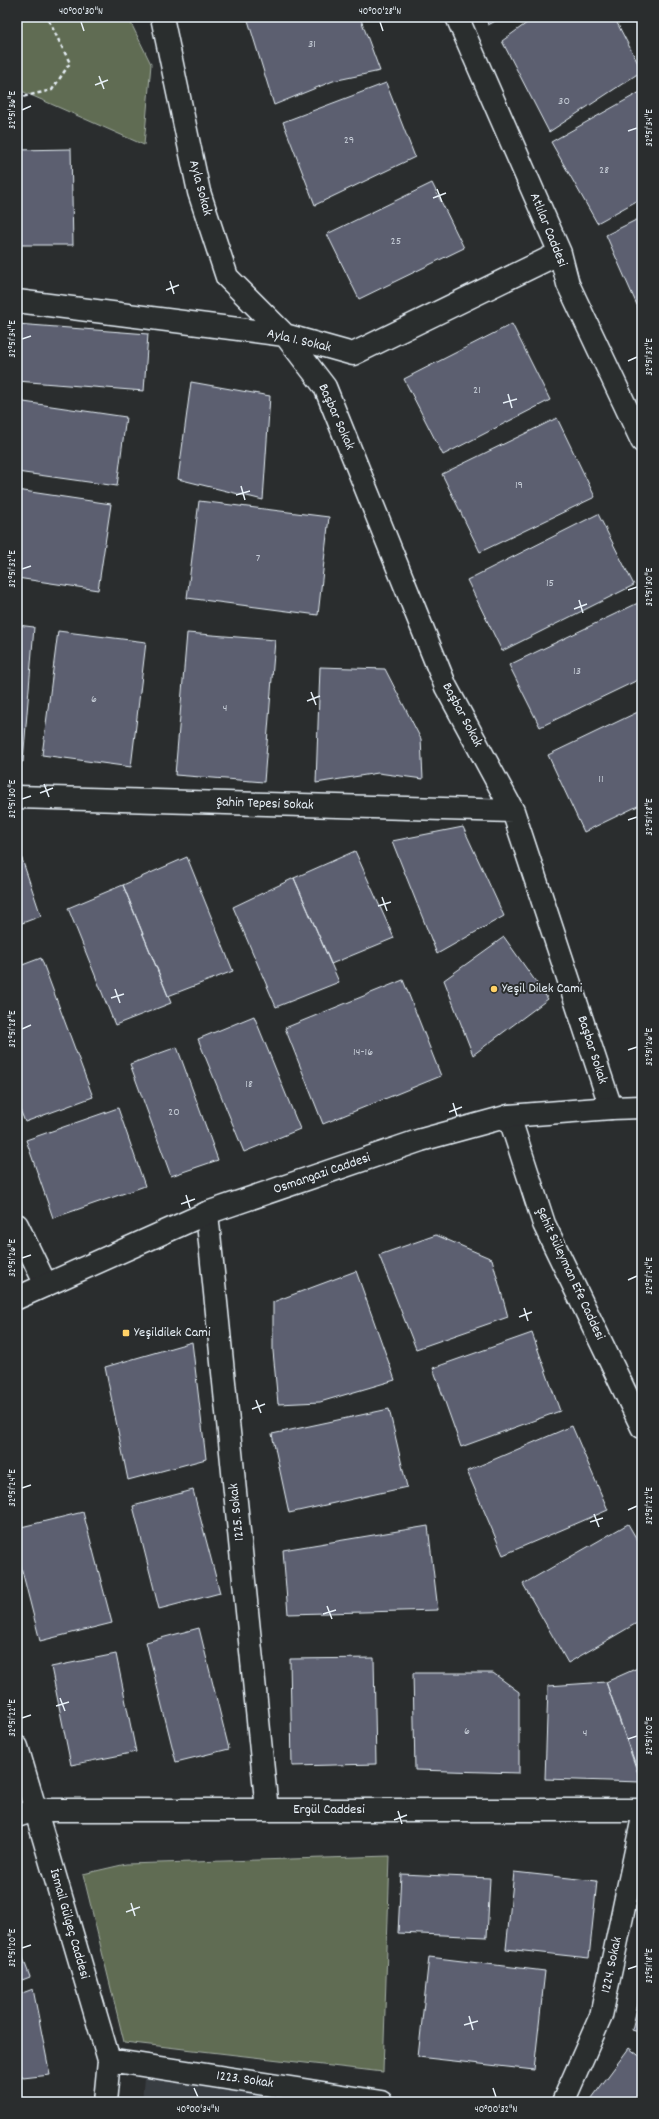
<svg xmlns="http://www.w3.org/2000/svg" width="659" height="2119" font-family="Dekko,sans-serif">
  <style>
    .built { fill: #393c42 }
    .green { fill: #616c53; stroke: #a4aea6 }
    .building { fill: #5b5f70; stroke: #e8f1f8 }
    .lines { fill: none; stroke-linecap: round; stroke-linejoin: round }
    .minor-casing { stroke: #e8f1f8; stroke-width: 25 }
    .tertiary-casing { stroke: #e8f1f8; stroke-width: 25 }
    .secondary-casing { stroke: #e8f1f8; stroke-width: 25 }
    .path { stroke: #e8f1f8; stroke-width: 2.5; stroke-dasharray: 4 3; stroke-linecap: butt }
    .minor { stroke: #2a2d2e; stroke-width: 22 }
    .tertiary { stroke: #2a2d2e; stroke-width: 22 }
    .secondary { stroke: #2a2d2e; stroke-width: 22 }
    .ticks { fill: none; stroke: #e8f1f8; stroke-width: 1.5 }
    .poi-dot { fill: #ffd166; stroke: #2a2d2e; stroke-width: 1.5 }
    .labels { text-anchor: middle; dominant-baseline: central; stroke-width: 4; stroke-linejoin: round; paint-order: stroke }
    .number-label { font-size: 12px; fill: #c5ccd6 }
    .street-label { font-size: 14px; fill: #e8f1f8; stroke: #2a2d2e }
    .poi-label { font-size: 14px; fill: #e8f1f8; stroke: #2a2d2e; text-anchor: start }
    .neatline { fill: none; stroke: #e8f1f8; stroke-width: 1.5 }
    .ticks-label { font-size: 10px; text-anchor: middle; fill: #e8f1f8 }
  </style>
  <rect width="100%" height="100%" fill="#2a2d2e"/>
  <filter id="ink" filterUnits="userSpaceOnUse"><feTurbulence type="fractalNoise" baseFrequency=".025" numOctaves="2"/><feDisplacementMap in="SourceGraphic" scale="8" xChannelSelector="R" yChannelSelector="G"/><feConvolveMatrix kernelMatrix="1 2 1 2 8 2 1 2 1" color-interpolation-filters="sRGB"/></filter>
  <g filter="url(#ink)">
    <path class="built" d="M144,2077l176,25h-178z"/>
    <path class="green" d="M17,17h111l23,47 -7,81 -127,-56z
      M390,1856l-7,216 -259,-30 -41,-168 43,-10z"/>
    <path class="building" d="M247,17h113l20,54 -47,10 -59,24z
      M486,17h17l-15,8z
      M535,17h79l28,54 -93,61 -47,-91z
      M386,83l29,74 -100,48 -32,-83z
      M642,91v107l-45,25 -46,-81z
      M71,149l2,96h-56v-95z
      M432,183l32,65 -105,51 -32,-65z
      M642,217v96l-1,1 -35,-79z
      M17,324l131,10 -4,57 -127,-10z
      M512,324l38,76 -107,55 -39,-76z
      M191,382l79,14 -7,104 -85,-21z
      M17,401l109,16 -9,69 -100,-14z
      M557,418l38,79 -115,55 -38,-78z
      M17,490l94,14 -13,86 -81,-12z
      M199,501l130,16 -11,98 -131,-17z
      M598,514l36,71 -132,66 -35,-71z
      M638,603l4,7v68l-102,49 -31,-62z
      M17,625l17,2 -11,135 -6,-1z
      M58,631l88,11 -15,125 -89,-12z
      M187,633l88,7 -11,142 -89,-7z
      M320,667l65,2 36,70 2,40 -45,-6 -62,10z
      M642,710v94l-58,28 -36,-77z
      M463,827l41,89 -67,38 -45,-113z
      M17,844l24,72 -24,9z
      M355,851l39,87 -63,26 -37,-86z
      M187,857l46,114 -65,25 -45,-111z
      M294,878l45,104 -63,25 -43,-100z
      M123,885l48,118 -56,22 -47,-117z
      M504,937l44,62 -75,56 -29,-75z
      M41,958l52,139 -68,25 -8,-20v-135z
      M403,980l38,96 -118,48 -38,-96z
      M254,1016l46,113 -56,23 -46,-113z
      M177,1047l41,113 -47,16 -41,-112z
      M118,1108l27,78 -92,32 -27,-78z
      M436,1235l56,24 16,58 -92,32 -37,-94z
      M356,1271l39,109 -75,22 -42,2 -5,-53v-49z
      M532,1333l28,78 -99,36 -28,-79z
      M192,1342l14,117 -78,21 -23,-113z
      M389,1409l18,78 -118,26 -17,-79z
      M572,1426l36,84 -105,45 -36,-84z
      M193,1490l27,103 -61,16 -26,-103z
      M83,1512l29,111 -72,18 -23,-90v-23z
      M628,1524l14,24v72l-74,43 -45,-79z
      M428,1526l10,84 -150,4 -5,-64z
      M199,1628l30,121 -53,13 -30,-120z
      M116,1654l20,98 -65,13 -20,-98z
      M374,1658l2,106 -84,2 -2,-107z
      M642,1666v116l-36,-100z
      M413,1673h80l26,19v81l-104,-3z
      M606,1682l35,100 -96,-3 3,-93z
      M514,1872l83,9 -8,77 -83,-9z
      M401,1874l89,4 -3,59 -89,-4z
      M17,1942l13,35 -13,5z
      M429,1957l116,14 -11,99 -116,-13z
      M642,1987v46l-10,-3z
      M33,1989l17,86 -27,3 -6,-9v-74z
      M629,2048l13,10v44h-53z"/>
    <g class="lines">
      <g class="minor-casing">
        <path id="minor" d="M162,17l37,175 28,85 58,58 40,52 121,300 67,124 98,297
          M457,17l103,236 8,31 74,157
          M17,301l268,34 68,19 207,-101
          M17,797l496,14
          M207,1213l60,597
          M17,1225l29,60
          M17,1747l92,313 -4,42
          M17,1816l18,-6h607
          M109,2060l272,42
          M563,2102l38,-86 41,-194"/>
      </g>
      <g class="tertiary-casing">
        <path id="tertiary" d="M509,1116l35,108 98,203"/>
      </g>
      <g class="secondary-casing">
        <path id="secondary" d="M17,1298l190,-85 214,-73 88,-24 102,-8 31,-1"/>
      </g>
      <path class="path" d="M17,98l35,-8 18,-27 -23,-46"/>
      <use href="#minor" class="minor"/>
      <use href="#tertiary" class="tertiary"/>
      <use href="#secondary" class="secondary"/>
    </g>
  </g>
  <path class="ticks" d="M81,22l3,9M380,22l3,9M99,76l5,13M95,85l13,-5M22,110l9,-4M628,131l9,-3M437,189l5,13M433,198l13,-5M170,281l4,13M166,290l13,-5M22,339l9,-3M628,361l9,-4M508,394l4,14M503,403l14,-4M241,486l4,14M236,495l14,-4M22,569l9,-3M628,590l9,-3M579,600l4,13M574,609l13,-5M311,692l5,13M307,701l13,-5M44,784l5,13M40,793l13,-5M22,799l9,-3M628,820l9,-3M382,897l5,14M378,906l13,-4M115,989l5,14M111,998l13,-4M22,1029l9,-4M628,1050l9,-3M453,1103l4,13M449,1112l13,-5M186,1195l4,13M181,1204l14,-5M22,1258l9,-3M628,1280l9,-4M524,1308l4,13M519,1317l13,-5M256,1400l5,13M252,1409l13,-5M22,1488l9,-3M628,1510l9,-4M594,1514l5,13M590,1522l13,-4M327,1606l5,13M323,1614l13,-4M60,1698l5,13M56,1706l13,-4M22,1718l9,-3M628,1739l9,-3M398,1811l4,13M394,1820l13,-5M131,1903l4,13M126,1912l14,-5M22,1948l9,-3M628,1969l9,-3M469,2016l4,14M464,2025l14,-4M194,2088l4,9M493,2088l3,9"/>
  <g class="poi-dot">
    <circle cx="494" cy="989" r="4"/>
    <rect x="122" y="1329" width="8" height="8" rx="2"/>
  </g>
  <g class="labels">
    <g class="number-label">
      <text x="312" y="44">31</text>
      <text x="564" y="101">30</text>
      <text x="349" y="140">29</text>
      <text x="604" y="170">28</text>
      <text x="396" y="241">25</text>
      <text x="477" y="390">21</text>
      <text x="519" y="485">19</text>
      <text x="258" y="558">7</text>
      <text x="550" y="583">15</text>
      <text x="577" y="671">13</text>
      <text x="94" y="699">6</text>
      <text x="225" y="708">4</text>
      <text x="601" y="779">11</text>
      <text x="363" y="1052">14-16</text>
      <text x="249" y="1084">18</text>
      <text x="174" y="1112">20</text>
      <text x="467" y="1731">6</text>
      <text x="585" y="1733">4</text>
    </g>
    <g class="street-label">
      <text transform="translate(200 188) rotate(75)">Ayla Sokak</text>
      <text transform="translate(548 230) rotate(68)">Atlılar Caddesi</text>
      <text transform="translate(299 341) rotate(13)">Ayla 1. Sokak</text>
      <text transform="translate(336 417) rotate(66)">Başbar Sokak</text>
      <text transform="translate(462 715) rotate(62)">Başbar Sokak</text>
      <text transform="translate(265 804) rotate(2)">Şahin Tepesi Sokak</text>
      <text transform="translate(592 1050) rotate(72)">Başbar Sokak</text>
      <text transform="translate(322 1174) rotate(-19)">Osmangazi Caddesi</text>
      <text transform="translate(570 1274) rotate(65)">Şehit Süleyman Efe Caddesi</text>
      <text transform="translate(237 1512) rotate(-96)">1225. Sokak</text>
      <text x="329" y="1810">Ergül Caddesi</text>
      <text transform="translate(69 1924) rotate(74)">İsmail Gülgeç Caddesi</text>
      <text transform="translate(612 1965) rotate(-78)">1224. Sokak</text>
      <text transform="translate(245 2080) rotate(8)">1223. Sokak</text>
    </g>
    <g class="poi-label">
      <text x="502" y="989">Yeşil Dilek Cami</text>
      <text x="134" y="1333">Yeşildilek Cami</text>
    </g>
  </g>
  <rect width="659" height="2119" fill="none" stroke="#2a2d2e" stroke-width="44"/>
  <rect x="22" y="22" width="615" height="2075" class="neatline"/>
  <g class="ticks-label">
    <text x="81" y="14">40°00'30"N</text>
    <text x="380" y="14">40°00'28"N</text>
    <text transform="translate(11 110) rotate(-90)" y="4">32°51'36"E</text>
    <text transform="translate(648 128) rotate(-90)" y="4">32°51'34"E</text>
    <text transform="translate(11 339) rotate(-90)" y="4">32°51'34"E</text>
    <text transform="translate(648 357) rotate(-90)" y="4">32°51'32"E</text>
    <text transform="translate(11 569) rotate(-90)" y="4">32°51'32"E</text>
    <text transform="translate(648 587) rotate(-90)" y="4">32°51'30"E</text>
    <text transform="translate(11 799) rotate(-90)" y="4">32°51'30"E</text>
    <text transform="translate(648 817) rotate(-90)" y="4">32°51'28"E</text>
    <text transform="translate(11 1029) rotate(-90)" y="4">32°51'28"E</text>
    <text transform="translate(648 1047) rotate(-90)" y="4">32°51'26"E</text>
    <text transform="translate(11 1258) rotate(-90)" y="4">32°51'26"E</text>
    <text transform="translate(648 1276) rotate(-90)" y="4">32°51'24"E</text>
    <text transform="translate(11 1488) rotate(-90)" y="4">32°51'24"E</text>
    <text transform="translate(648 1506) rotate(-90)" y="4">32°51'22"E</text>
    <text transform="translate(11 1718) rotate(-90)" y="4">32°51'22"E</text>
    <text transform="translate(648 1736) rotate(-90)" y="4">32°51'20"E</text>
    <text transform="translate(11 1948) rotate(-90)" y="4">32°51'20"E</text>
    <text transform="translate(648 1966) rotate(-90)" y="4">32°51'18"E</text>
    <text x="198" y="2112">40°00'34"N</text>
    <text x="496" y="2112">40°00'32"N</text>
  </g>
</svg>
